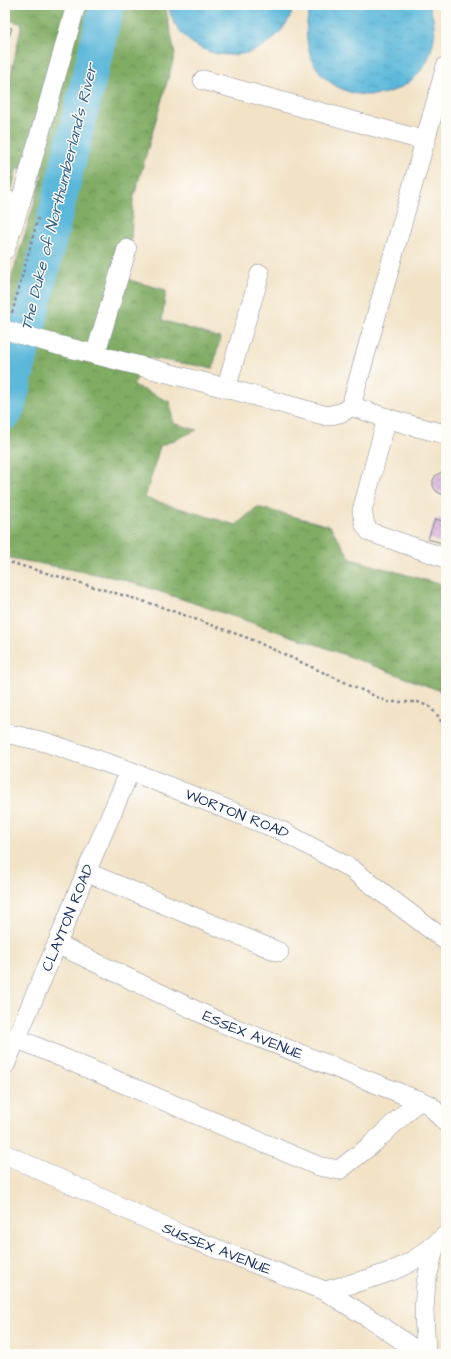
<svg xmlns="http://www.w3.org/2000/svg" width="451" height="1359" font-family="'Architects Daughter',sans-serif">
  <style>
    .forest { fill: url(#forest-crowns); stroke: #4e6e61 }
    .water { fill: url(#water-ripples); stroke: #3c749c }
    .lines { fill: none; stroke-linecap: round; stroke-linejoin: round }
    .river { stroke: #5cb8da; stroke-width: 35 }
    .building { fill: url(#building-cross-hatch) }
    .minor-casing { stroke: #868992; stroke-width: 20 }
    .path { stroke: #868992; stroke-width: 2.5; stroke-dasharray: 3 3; stroke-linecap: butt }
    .minor { stroke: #fff; stroke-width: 19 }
    .minor-bridge-casing { stroke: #868992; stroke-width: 20; stroke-linecap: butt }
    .minor-bridge { stroke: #fff; stroke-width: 19 }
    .labels { text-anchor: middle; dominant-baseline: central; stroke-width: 3; stroke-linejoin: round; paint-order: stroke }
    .street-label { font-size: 15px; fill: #1b2f5e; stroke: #fdfcf7 }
    .water-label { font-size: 16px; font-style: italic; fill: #325f89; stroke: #fdfcf7 }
  </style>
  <defs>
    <pattern id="forest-crowns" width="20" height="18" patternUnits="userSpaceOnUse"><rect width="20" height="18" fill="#80ac64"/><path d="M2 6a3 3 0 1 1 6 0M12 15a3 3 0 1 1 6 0" fill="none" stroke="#688c56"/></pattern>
    <pattern id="water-ripples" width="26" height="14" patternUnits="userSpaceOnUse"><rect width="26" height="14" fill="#5cb8da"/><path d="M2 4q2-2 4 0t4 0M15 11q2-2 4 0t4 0" fill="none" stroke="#4b96b4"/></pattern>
    <pattern id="building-cross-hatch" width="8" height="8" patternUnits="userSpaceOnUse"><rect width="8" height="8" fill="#d8b0dd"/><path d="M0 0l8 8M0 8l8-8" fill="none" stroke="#ae90b6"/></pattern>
  </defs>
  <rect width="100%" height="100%" fill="#fdfcf7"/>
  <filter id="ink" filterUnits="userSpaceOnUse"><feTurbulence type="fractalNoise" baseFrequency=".025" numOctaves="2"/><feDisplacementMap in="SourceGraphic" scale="8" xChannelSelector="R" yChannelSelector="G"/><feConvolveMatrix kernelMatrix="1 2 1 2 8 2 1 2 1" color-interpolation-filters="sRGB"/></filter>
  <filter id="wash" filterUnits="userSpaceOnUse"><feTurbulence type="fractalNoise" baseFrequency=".012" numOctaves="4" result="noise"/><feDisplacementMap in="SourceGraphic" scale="16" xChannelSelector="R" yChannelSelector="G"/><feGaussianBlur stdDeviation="0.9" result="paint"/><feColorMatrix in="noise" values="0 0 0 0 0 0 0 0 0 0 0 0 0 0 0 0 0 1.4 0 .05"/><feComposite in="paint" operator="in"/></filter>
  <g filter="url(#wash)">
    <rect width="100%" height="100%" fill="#f2e3c7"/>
    <path class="forest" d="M5,5h160l10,49 -42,146 -4,80 37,10 -4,30 58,18 -7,30 -64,-10 -16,27 37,17 3,21 24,7 -37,16 -15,52 91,27 21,-18 73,19 21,33 95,27v107l-125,-47 -199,-67 -117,-22v-258l38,-124 -26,-8 -6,25 -6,-1v-90l17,-77 -17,-6z"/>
    <path class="water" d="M168,5h125c-1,11 -8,22 -15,29 -35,38 -100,22 -110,-29z
      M312,5h117c2,7 5,14 5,21 2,10 -2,23 -6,32 -24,54 -108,48 -120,-12 -3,-14 -2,-27 4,-41z"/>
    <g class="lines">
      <path class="river" d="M5,413l4,-10 98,-398"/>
    </g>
    <g id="blocks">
      <path class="building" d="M5,26l7,2 -7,21z
        M444,471h2v24l-5,-1 -5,-3 -3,-5v-6l3,-5z
        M435,519l11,3v22l-18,-5z"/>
    </g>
  </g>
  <g filter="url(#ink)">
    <use href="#blocks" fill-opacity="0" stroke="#868992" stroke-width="1"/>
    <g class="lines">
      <g class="minor-casing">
        <g id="minor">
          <path d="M203,80l223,61"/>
          <path d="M5,200l15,4 -15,46"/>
          <path d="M20,204l56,-199"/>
          <path d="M260,274l-34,114 101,28 16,-4 8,-6 95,-340"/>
          <path d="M58,345l168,43"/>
          <path d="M95,355l32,-106"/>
          <path d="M351,406c31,11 63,21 95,28"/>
          <path d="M387,418l-25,93 3,14 5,7 75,26"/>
          <path id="s1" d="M5,733l40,9 85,29 152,60 68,37 96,73"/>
          <path d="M86,872l193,80"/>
          <path id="s2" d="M57,944l165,79 208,82 16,18"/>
          <path d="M16,1038l302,128 21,4 32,-25 48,-45"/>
          <path id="s3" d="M5,1065l52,-121 29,-72 44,-101"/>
          <path id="s4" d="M5,1154l179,82 141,55 55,34 41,29"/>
          <path d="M325,1291c25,-7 53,-13 76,-24 15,-7 33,-21 45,-32"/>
          <path d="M426,1354l-2,-44 2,-28 9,-37"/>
        </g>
      </g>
      <path class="path" d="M12,313l26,-95
        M5,561l148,43 95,34 140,64h30l12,5 9,10 7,16"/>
      <use href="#minor" class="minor"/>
      <g class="minor-bridge-casing">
        <path id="minor-bridge" d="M5,330l53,15"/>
      </g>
      <use href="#minor-bridge" class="minor-bridge"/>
    </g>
  </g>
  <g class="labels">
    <g class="street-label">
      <text stroke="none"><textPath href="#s1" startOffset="246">WORTON ROAD</textPath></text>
      <text stroke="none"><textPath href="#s3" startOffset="160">CLAYTON ROAD</textPath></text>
      <text stroke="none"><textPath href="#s2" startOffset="216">ESSEX AVENUE</textPath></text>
      <text stroke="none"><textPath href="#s4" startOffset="232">SUSSEX AVENUE</textPath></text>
    </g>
    <g class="water-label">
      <text transform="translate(59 197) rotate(-76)">The Duke of Northumberland's River</text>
    </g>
  </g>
  <rect width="451" height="1359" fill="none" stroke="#fdfcf7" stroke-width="20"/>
</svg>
